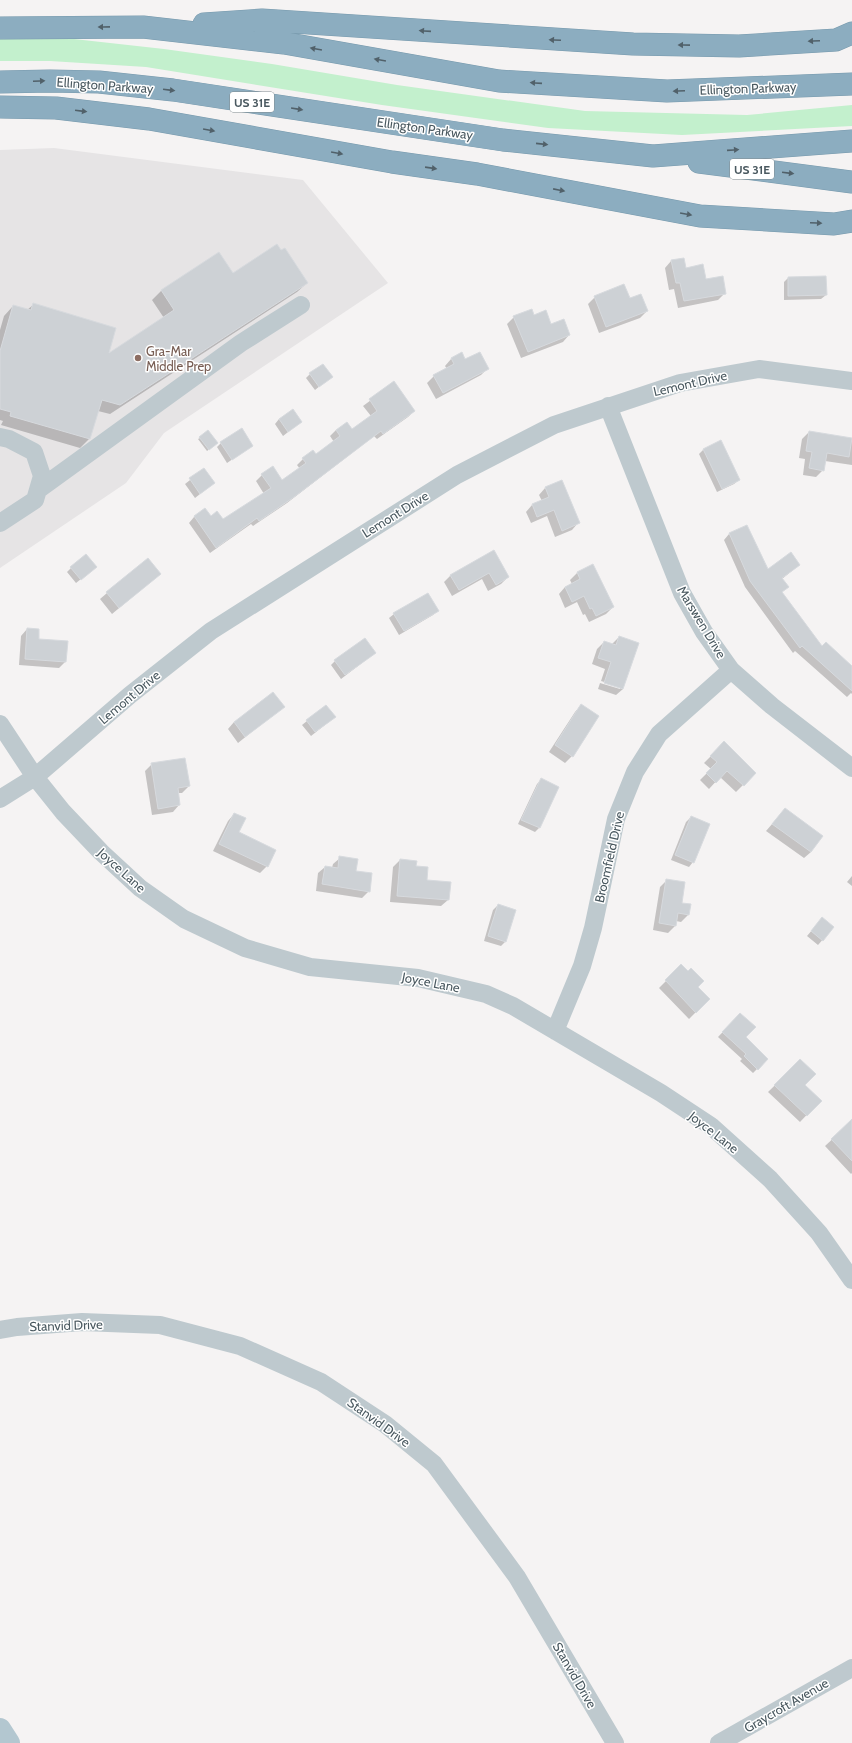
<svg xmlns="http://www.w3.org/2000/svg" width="852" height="1743" font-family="Cabin,sans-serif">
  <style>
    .education { fill: #e6e4e5 }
    .green { fill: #c3f0cd }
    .shadow { fill: #0003 }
    .building { fill: #cdd1d5; stroke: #d7dade }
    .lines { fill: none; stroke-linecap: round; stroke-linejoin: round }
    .highway-casing { stroke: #7799ac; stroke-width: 23 }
    .minor { stroke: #bec9ce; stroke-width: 18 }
    .major { stroke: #b3c7d0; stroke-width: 22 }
    .highway { stroke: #8cadc0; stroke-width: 22 }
    .oneway { fill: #51616a }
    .education-dot { fill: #8d6e63; stroke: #fff; stroke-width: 1.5 }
    .labels { text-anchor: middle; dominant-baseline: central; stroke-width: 3; stroke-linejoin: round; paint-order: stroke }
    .shield { fill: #fff; stroke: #808b90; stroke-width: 1 }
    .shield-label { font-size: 12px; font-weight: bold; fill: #4a5960 }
    .street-label { font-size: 13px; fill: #4a5960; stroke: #fff }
    .education-label { font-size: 13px; fill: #785e54; stroke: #fff; text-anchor: start }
  </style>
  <rect width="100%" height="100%" fill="#f5f3f3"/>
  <path class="education" d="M54,148l249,32 85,103 -224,150 -38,50 -126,85v-418z"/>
  <path class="green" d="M56,37l108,12 108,15 125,21 188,26 162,4 105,-10v21l-170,9 -134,-7 -166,-23 -236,-38 -96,-6h-50v-22z"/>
  <path class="shadow" d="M671,261l34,19 20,13 -7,7 -40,8 -4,-19 -5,1 -4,-22z
    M232,274l75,9 -10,9 -187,122 -12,-3 -9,28 -9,9 -79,-23 2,-4 -3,-1v-90l4,-14 9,-10 14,4 6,-5 74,50 57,-37 -12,-18 9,-9z
    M825,277l1,18 -5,4 -37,1v-18l4,-4z
    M595,297l34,2 18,12 -7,7 -41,15 -11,-29z
    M534,316l35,19 -6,7 -42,16 -14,-34 7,-7z
    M461,354l4,6 23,8 -7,7 -45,24 -9,-16 7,-7 13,-7 -2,-3 6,-7z
    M310,374l21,3 -16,13 -9,-12z
    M394,383l20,28 -6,6 -31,22 -3,-3 -87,67 -34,23 -2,-2 -41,29 -21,-30 5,-6 11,-7 6,7 12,3 41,-26 -8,-13 6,-6 11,-7 9,14 18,-13 -3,-4 6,-6 12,-4 19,-13 -4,-6 6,-6 16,1 19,-15 -8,-10z
    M279,419l22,3 -18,14 -8,-12z
    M809,432l43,7v26l-27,-4 -2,9 -7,7 -13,-2 2,-16 -6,-1 3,-19z
    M200,438l15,7 -8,6 -9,-12z
    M720,442l19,38 -5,4 -17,8 -18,-38 4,-4z
    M221,443l31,3 -25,17 -10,-16z
    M204,469l10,14 -19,15 -10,-14z
    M545,488l33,35 -6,7 -17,7 -8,-21 -16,7 -5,-11 6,-7 10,-4 -3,-6z
    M729,534l38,36 32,-5 -17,14 -1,14 41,54 30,20v27l-1,-1 -4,4 -52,-46 -2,2 -48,-66 -21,-47z
    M493,551l15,26 -7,7 -13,7 -6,-12 -30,17 -8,-14 6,-6z
    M592,566l21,41 -7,7 -17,8 -4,-8 -2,1 -6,-13 -12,6 -6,-14 6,-7 7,-3 -2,-4 7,-7z
    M71,568l20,3 -15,12 -9,-11z
    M160,574l-48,40 -12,-15 7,-6z
    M437,611l-4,4 -34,20 -10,-17 5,-4z
    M27,629l11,11 28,21 -7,7 -40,-3 2,-29z
    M619,637l4,52 -7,6 -18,-6 2,-6 20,6v-2l-19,-6 4,-12 -13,-5 5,-15 7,-7 8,2z
    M375,653l-34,26 -10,-14 4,-4z
    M581,705l-9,51 -7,7 -16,-11 26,-40z
    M283,707l-45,36 -10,-14 6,-7z
    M307,721h23l-19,15 -9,-11z
    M724,743l31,30 -19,19 -16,-15 -11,12 -9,-9 11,-11 -7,-6z
    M152,764l37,22 -7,7h-4l1,12 -6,7 -21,3 -7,-44z
    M541,780l17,8 -19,40 -4,4 -17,-8 19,-40z
    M785,809l26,43 -7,6 -38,-27z
    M234,814l4,19 29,33 -7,7 -47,-22 15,-30z
    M691,817l2,45 -4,5 -18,-7 15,-38z
    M340,858l15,13 14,20 -7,7 -46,-7 2,-18 7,-6 7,1 1,-4z
    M400,860l15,6 11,15 22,19 -7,6 -51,-4 3,-35z
    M852,876v10l-5,-4z
    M667,880l21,35 -7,7 -5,-1 -1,5 -7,7 -15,-3 7,-43z
    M498,905l7,37 -4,4 -17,-5 9,-31z
    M818,923l15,5 -15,17 -11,-9z
    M681,966l15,21 13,12 -20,20 -30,-31z
    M740,1014l5,23 22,22 -14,14 -13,-12 2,-2 -24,-22z
    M801,1060l3,25 16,16 -20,21 -32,-30z
    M852,1121v52l-1,1 -26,-28z"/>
  <path class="building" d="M277,244l4,6 4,-2 23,35 -188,122 -18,-5 -12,39 -80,-23 1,-4 -11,-3v-58l13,-46 18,5 2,-7 83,25 -7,25 65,-43 -13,-20 58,-38 14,21z
    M684,258l2,10 17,-4 3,15 17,-3 3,18 -42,7 -4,-18h-4l-5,-23z
    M826,276l1,19 -39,1v-19z
    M624,284l6,14 11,-4 7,17 -42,16 -12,-31z
    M532,309l2,6 12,-5 5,14 13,-5 6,16 -42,17 -15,-36z
    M462,352l3,7 15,-7 9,17 -46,24 -10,-18 21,-11 -3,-6z
    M323,364l10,13 -14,10 -10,-14z
    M394,381l21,30 -32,23 -2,-3 -87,66 -35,24 -2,-3 -41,30 -22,-32 11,-8 6,8 6,-5 6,8 48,-31 -10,-14 12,-8 9,14 24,-17 -4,-5 11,-8 3,4 24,-18 -4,-6 11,-8 5,7 25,-18 -8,-12z
    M293,409l9,13 -14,10 -9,-13z
    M242,428l11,18 -21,14 -12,-18z
    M208,430l10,13 -9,7 -10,-13z
    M809,431l43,7 -3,19 -22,-4 -3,18 -15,-3 3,-16 -6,-1z
    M721,440l19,40 -18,9 -19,-40z
    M204,468l11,15 -15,11 -11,-16z
    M562,480l18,43 -18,8 -8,-21 -17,7 -5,-13 17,-7 -4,-10z
    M747,525l21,44 23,-17 9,13 -18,13 7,9 -7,5 40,54 4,-4 26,24v25l-50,-45 -2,2 -50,-67 -21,-48z
    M494,550l15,27 -13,8 -7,-12 -30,17 -9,-15z
    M86,554l11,13 -16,13 -11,-13z
    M148,558l13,16 -42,34 -13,-16z
    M593,564l21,43 -18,9 -4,-8 -2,1 -6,-13 -12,6 -7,-15 15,-8 -3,-7z
    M428,593l11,18 -35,20 -11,-18z
    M27,628l12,1v10l29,2 -2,21 -41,-3z
    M619,636l20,7 -16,46 -19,-6 7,-21 -13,-4 6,-17 12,4z
    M365,638l11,15 -31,22 -11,-15z
    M273,692l12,15 -40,30 -11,-15z
    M581,704l18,12 -26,41 -18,-12z
    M326,705l10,12 -21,15 -9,-12z
    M724,741l32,32 -12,13 -17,-15 -11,12 -10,-10 11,-11 -7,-6z
    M185,758l5,28 -12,2 2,17 -22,4 -7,-46z
    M541,778l18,9 -19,41 -19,-8z
    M785,808l38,28 -12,16 -39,-28z
    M234,813l12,5 -7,14 37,18 -8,17 -49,-23z
    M691,816l19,8 -16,39 -19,-8z
    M339,856l19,3 -2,12 16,2 -2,19 -48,-8 3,-18 13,2z
    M400,859l17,2 -1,5 12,1 -1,13 24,2 -2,18 -52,-4z
    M666,879l19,3 -3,21 9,1 -2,11 -11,-2 -2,13 -17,-3z
    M498,904l18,6 -10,32 -18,-6z
    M822,917l12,10 -11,14 -12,-10z
    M681,964l7,7 3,-3 13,13 -6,6 12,12 -14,14 -31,-33z
    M740,1013l16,14 -10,10 22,22 -10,11 -14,-14 2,-2 -24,-22z
    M800,1059l16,15 -11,11 17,16 -15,15 -33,-31z
    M852,1119v42l-21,-22z"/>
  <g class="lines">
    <g class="highway-casing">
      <path id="highway" d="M204,24l58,-4 371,24 106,2 97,-6 16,-7
        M0,28l143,-1 141,16 215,38 168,10 185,-7
        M0,82l50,-1 49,1 74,8 330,50 150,16 199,-15
        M0,107l56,1 93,11 243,43 85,12 223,42 134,8 18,-3
        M699,162l153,20"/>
    </g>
    <path class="minor" d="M608,406l74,187 22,39 27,38 41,36 80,62
      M0,437l9,2 25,13 8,24 -7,24 -35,23
      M38,490l203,-147 60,-38
      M0,724l35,53 28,35 38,40 39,36 44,31 61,29 65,19 108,11 68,16 27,12 148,87 50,33 59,53 49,54 33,47
      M0,799l35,-22 95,-82 81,-64 246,-156 97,-50 126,-42 79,-14 93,12
      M555,1031l27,-65 11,-38 23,-109 19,-47 24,-38 72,-64
      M0,1330l17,-3 65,-5 78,3 80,21 81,36 64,42 49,40 83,113 98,166
      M719,1743l133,-75"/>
    <path class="major" d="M0,1729l9,14"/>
    <use href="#highway" class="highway"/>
  </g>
  <defs><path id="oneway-solid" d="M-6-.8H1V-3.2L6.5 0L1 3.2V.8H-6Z"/></defs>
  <g class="oneway">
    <use href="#oneway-solid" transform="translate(104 27) rotate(179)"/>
    <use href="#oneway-solid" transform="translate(425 31) rotate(-176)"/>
    <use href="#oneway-solid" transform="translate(555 40) rotate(-177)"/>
    <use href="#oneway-solid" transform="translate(814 41) rotate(177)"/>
    <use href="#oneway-solid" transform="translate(684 45) rotate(-179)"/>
    <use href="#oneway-solid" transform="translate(316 49) rotate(-170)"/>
    <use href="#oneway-solid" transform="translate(380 60) rotate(-170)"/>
    <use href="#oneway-solid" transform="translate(39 81) rotate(-2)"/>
    <use href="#oneway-solid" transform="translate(536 83) rotate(-176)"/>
    <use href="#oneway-solid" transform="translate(169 90) rotate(7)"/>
    <use href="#oneway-solid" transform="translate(679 91) rotate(178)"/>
    <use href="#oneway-solid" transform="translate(297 109) rotate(9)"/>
    <use href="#oneway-solid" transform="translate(81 111) rotate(7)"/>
    <use href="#oneway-solid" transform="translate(209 130) rotate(10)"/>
    <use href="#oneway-solid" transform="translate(542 144) rotate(6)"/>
    <use href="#oneway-solid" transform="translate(733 150) rotate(-4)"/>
    <use href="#oneway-solid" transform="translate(337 153) rotate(10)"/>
    <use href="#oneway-solid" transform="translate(431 168) rotate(8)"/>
    <use href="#oneway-solid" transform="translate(788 173) rotate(7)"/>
    <use href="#oneway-solid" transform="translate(559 190) rotate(11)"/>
    <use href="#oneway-solid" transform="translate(686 214) rotate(10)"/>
    <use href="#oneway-solid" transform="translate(816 223) rotate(3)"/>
  </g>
  <circle class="education-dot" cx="138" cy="358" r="4"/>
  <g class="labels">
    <g class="shield">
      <rect x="230" y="92" width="44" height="20" rx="3"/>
      <rect x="730" y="159" width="44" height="20" rx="3"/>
    </g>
    <g class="shield-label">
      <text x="252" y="102">US 31E</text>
      <text x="752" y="169">US 31E</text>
    </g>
    <g class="street-label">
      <text transform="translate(105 85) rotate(4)">Ellington Parkway</text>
      <text transform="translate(748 88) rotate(-2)">Ellington Parkway</text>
      <text transform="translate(425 128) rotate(8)">Ellington Parkway</text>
      <text transform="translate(690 383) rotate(-13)">Lemont Drive</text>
      <text transform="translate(395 514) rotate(-32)">Lemont Drive</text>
      <text transform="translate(702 622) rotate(59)">Marswen Drive</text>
      <text transform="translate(129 697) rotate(-40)">Lemont Drive</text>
      <text transform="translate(609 857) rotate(-77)">Broomfield Drive</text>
      <text transform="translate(122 870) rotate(42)">Joyce Lane</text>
      <text transform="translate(431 982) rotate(11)">Joyce Lane</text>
      <text transform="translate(714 1132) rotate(38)">Joyce Lane</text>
      <text transform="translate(66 1325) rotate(-2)">Stanvid Drive</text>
      <text transform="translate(379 1422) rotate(36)">Stanvid Drive</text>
      <text transform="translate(575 1675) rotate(60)">Stanvid Drive</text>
      <text transform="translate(786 1705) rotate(-30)">Graycroft Avenue</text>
    </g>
    <g class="education-label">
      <text x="146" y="351">Gra-Mar<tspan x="146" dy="15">Middle Prep</tspan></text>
    </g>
  </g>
</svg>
